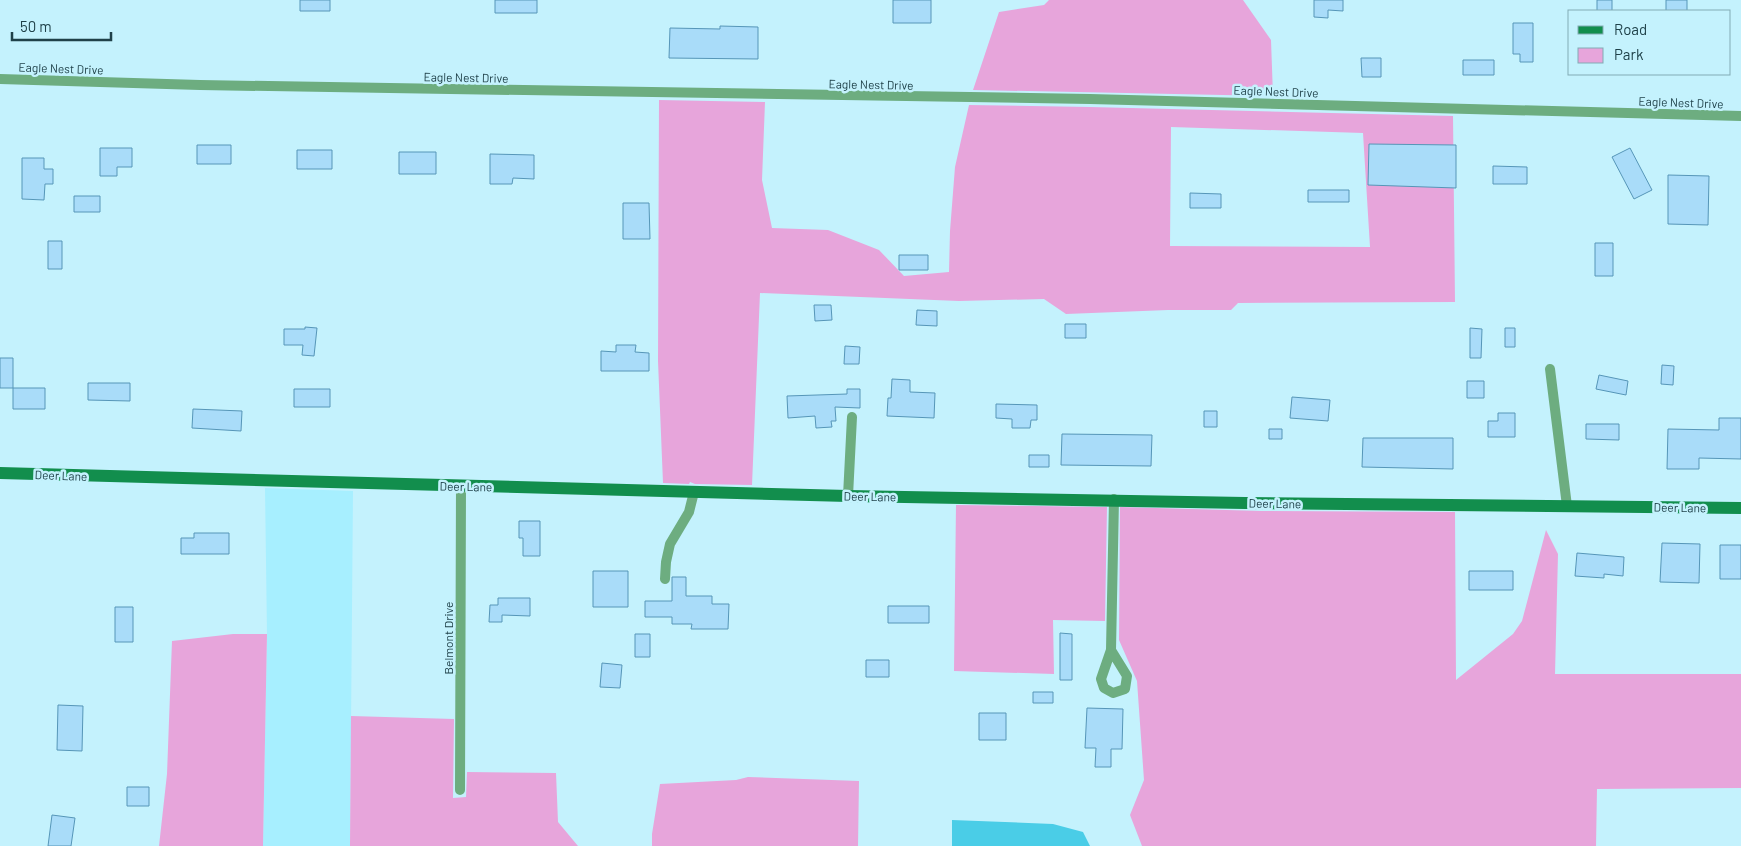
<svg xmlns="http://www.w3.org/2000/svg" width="1741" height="846" font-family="Barlow,sans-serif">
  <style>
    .built { fill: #a7efff }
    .green { fill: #e7a5db; fill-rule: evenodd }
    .water { fill: #4acde7 }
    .building { fill: #a9dcf9; stroke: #5696b8 }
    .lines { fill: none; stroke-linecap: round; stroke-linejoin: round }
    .street { stroke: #6dad80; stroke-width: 10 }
    .secondary { stroke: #128e4d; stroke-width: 12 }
    .labels { text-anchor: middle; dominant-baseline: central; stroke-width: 5; stroke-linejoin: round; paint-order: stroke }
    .street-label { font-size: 12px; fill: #1f4149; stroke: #c4f2fd }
  </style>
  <rect width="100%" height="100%" fill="#c4f2fd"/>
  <path class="built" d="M265,488l88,3 -3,355h-87l4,-212z"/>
  <path class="green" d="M1049,0h194l28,40 2,56 -300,-6 26,-78 45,-7z
    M659,100l106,2 -3,78 10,48 56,2 51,20 25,26 45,-4 1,-41 5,-64 14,-62 121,2 363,9 2,186 -217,1 -7,7h-63l-102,4 -22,-15 -85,2 -199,-8 -8,192 -57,-1 -5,-2 -1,2 -26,-1 -5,-122zM1171,127l192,6 7,114 -200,-1z
    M956,505l151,2 -2,114 -52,-1 1,54 -100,-3z
    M1120,507l142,4 193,1 1,168 57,-46 9,-13 24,-91 12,24 -3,120h186v114l-144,1 -1,57h-454l-12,-31 14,-35 -7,-99 -18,-41z
    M233,634h34l-4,212h-104l8,-72 5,-133z
    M351,716l103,3 -1,79 13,-1 1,-25 89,1 2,49 20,24h-228z
    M748,777l111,4 -1,65h-206v-12l8,-50 76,-4z"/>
  <path class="water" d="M952,820l101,4 30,8 7,14h-138z"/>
  <path class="building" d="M300,0h30v11h-30z
    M495,0h42v13h-42z
    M893,0h38v23h-38z
    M1314,0h29v11l-15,-1v8l-14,-1z
    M1597,0h15v11h-15z
    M1666,0h21v11h-21z
    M1513,23h20v39h-13v-8h-7z
    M720,26l38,1v32l-89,-1 1,-30 50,1z
    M1361,58h20v19h-19z
    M1463,60h31v15h-31z
    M1369,144l87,1v43l-88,-3z
    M197,145h34v19h-34z
    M100,148h32v19h-15v9h-17z
    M1630,148l22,42 -18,9 -22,-42z
    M297,150h35v19h-35z
    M399,152h37v22h-37z
    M490,154l44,1v24l-21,-1 -1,6h-22z
    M22,158h22v11h9v15h-8l-1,16 -22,-1z
    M1493,166l34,1v17h-34z
    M1668,175l41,1 -1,49 -40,-1z
    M1308,190h41v12h-41z
    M1190,193l31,1v14h-31z
    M74,196h26v16h-26z
    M623,203h26l1,36h-27z
    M48,241h14v28h-14z
    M1595,243h18v33h-18z
    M899,255h29v15h-29z
    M814,305h17l1,15 -17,1z
    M917,310l20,1v15l-21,-1z
    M1065,324h21v14h-21z
    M305,327l12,1 -3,28 -12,-1 1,-10h-19v-16h21z
    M1470,328l12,1 -1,29h-11z
    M1505,328h10v19h-10z
    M616,345h20l-1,7 14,1v18h-48v-20l15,1z
    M845,346l15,1 -1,17h-15z
    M0,358h13v30h-13z
    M1662,365l12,1 -1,19 -12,-1z
    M1599,375l29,6 -2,14 -30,-6z
    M892,379l18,1v12l25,1 -1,25 -47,-2 1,-18h3z
    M1467,381h17v17h-17z
    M88,383h42v18l-42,-1z
    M13,388h32v21h-32z
    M294,389h36v18h-36z
    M847,389h13v19l-25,-1 1,14h-5l1,6 -16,1 -1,-12 -27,2 -1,-22 60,-2z
    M1292,397l38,3 -2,21 -38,-3z
    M996,404l41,1v15h-6l-1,8h-18v-9l-16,-1z
    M193,409l49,2 -1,20 -49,-3z
    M1204,411h13v16h-13z
    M1498,413h17v24h-27v-16h10z
    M1719,418h22v41l-42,-1v11h-32l1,-40 51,1z
    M1586,424h33v16l-33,-1z
    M1269,429h13v10h-13z
    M1062,434l90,1 -1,31 -90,-1z
    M1363,438h90v31l-91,-2z
    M1029,455h20v12h-20z
    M519,521h21v35h-17v-18h-4z
    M194,533h35v21h-48v-16h13z
    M1662,543l38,1 -1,39 -39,-1z
    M1720,545h21v34h-21z
    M1577,553l47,4 -1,19 -19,-2v4l-29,-2z
    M593,571h35v36h-35z
    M1469,571h44v19h-44z
    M672,577h14v19h26v8h17l-1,25h-37l1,-5h-20v-7h-27v-16h27z
    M498,598h32v18l-28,-1v7h-13l1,-17h8z
    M888,606h41v17h-41z
    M115,607h18v35h-18z
    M1060,633l12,1v46h-12z
    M635,634h15v23h-15z
    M866,660h23v17h-23z
    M602,663l20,2 -2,23 -20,-1z
    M1033,692h20v11h-20z
    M58,705l25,1 -1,45 -25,-1z
    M1087,708l36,1 -1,40h-11v18h-16l1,-19h-11z
    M979,713h27v27h-27z
    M127,787h22v19h-22z
    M52,815l23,3 -4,28h-23z"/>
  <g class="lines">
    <path class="street" d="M0,79l200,6 890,14 651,17
      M1550,369l17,137
      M848,496l4,-79
      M665,579l1,-17 4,-18 19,-32 5,-20
      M1111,650l16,26 -2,13 -12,4 -9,-5 -3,-9 10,-29 3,-151
      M460,790l1,-304"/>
    <path class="secondary" d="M0,473l848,23 397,7 496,5"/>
  </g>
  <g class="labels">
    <g class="street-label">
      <text transform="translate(61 68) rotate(2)">Eagle Nest Drive</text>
      <text transform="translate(466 77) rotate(1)">Eagle Nest Drive</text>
      <text transform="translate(871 84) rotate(1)">Eagle Nest Drive</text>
      <text transform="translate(1276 91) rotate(2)">Eagle Nest Drive</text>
      <text transform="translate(1681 102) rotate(2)">Eagle Nest Drive</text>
      <text transform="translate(61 475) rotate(2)">Deer Lane</text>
      <text transform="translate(466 486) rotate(1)">Deer Lane</text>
      <text transform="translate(870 496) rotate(1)">Deer Lane</text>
      <text transform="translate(1275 503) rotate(1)">Deer Lane</text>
      <text transform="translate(1680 507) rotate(1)">Deer Lane</text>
      <text transform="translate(448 638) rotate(-90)">Belmont Drive</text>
    </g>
  </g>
  <rect x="1568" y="10" width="162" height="65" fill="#c4f2fd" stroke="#82abb5"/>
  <rect x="1578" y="26" width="25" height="8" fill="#128e4d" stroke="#82abb5"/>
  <text x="1614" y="35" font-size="15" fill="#1f4149">Road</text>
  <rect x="1578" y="48" width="25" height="15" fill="#e7a5db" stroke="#82abb5"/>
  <text x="1614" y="60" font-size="15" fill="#1f4149">Park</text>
  <path d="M12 32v8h99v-8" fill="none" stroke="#1f4149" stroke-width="2.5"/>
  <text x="20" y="32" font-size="15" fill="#1f4149" stroke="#c4f2fd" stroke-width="4" paint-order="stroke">50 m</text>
</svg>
